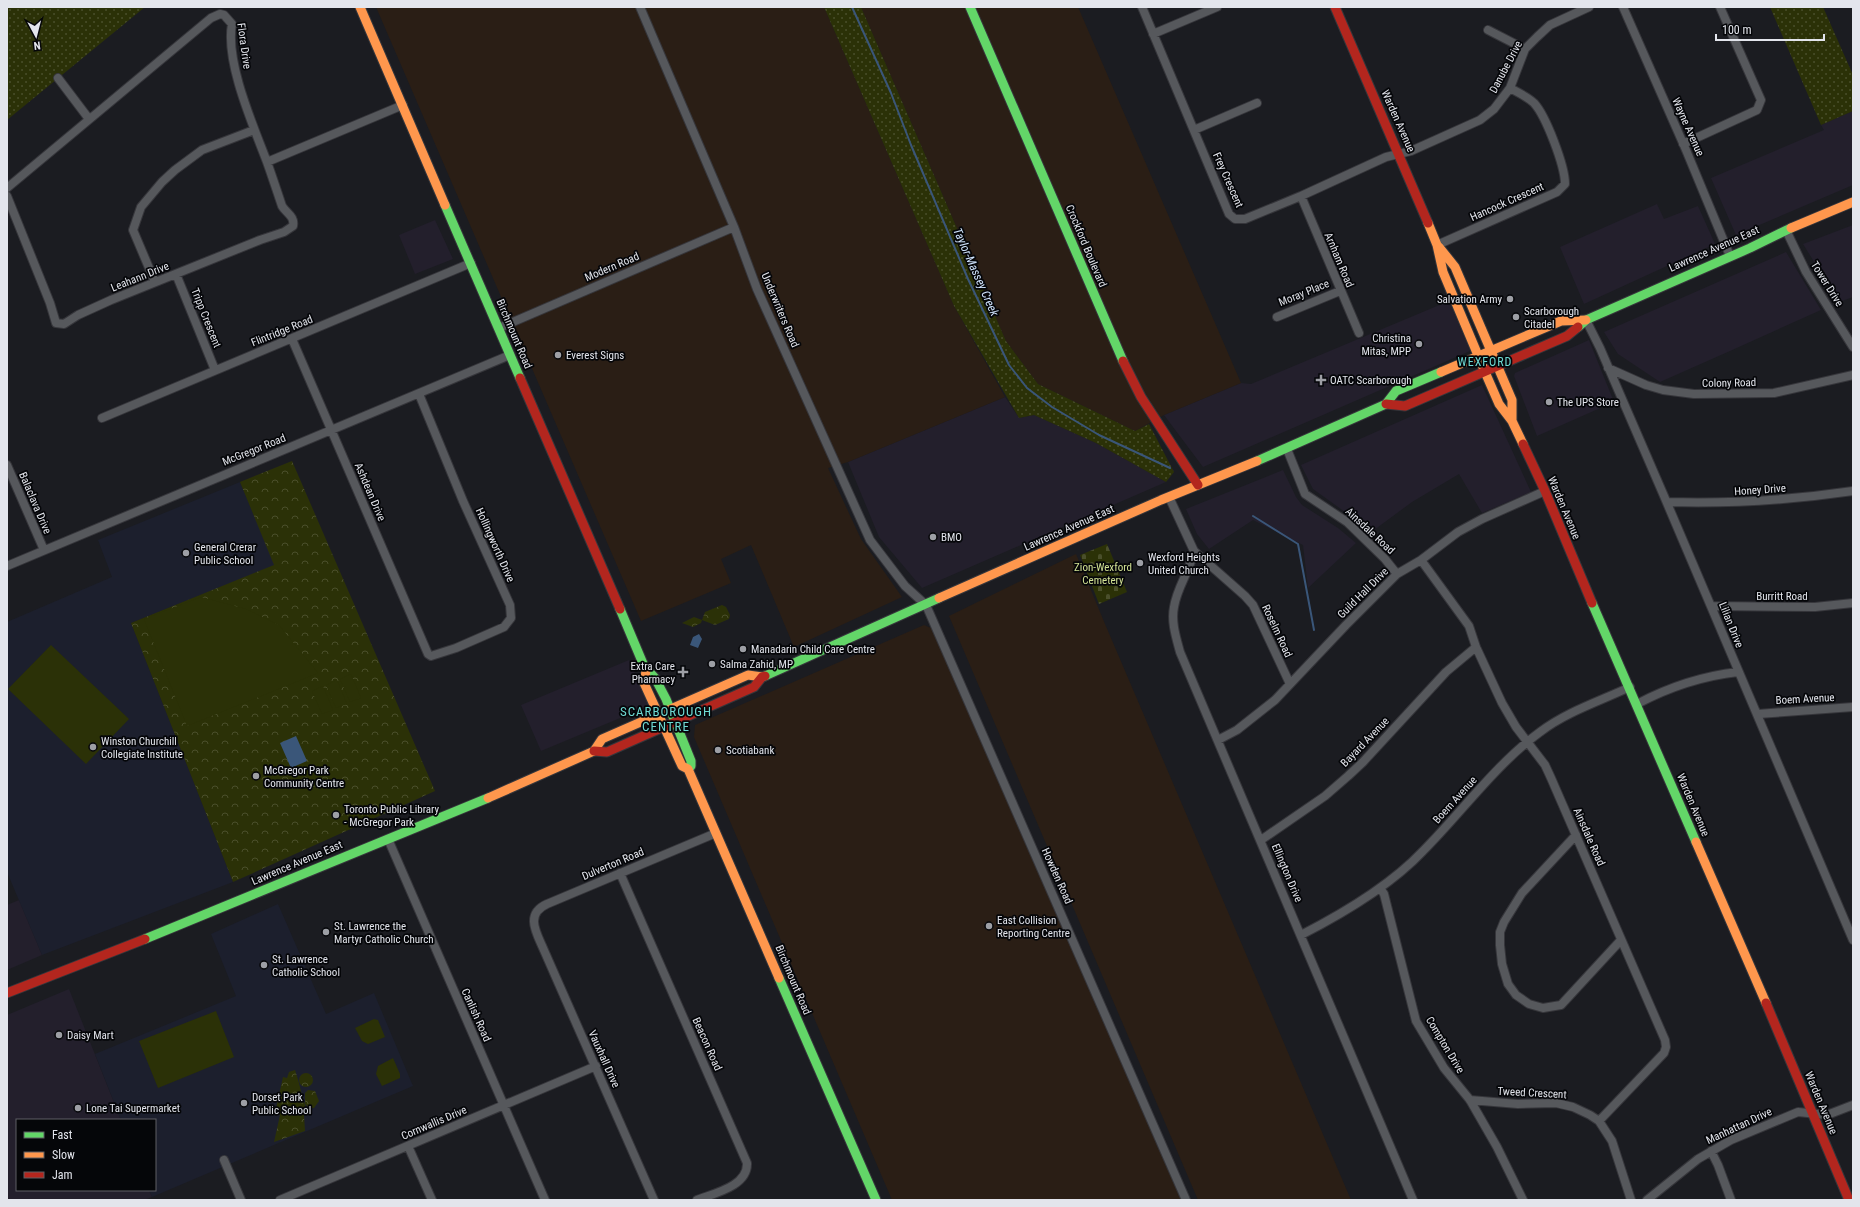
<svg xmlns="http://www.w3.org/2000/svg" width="1860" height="1207" font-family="'Roboto Condensed',sans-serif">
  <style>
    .commercial { fill: #231f2c }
    .industrial { fill: #2a1e15 }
    .built { fill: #1c1f2d }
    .grass { fill: url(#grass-dots) }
    .forest { fill: url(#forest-crowns) }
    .cemetery { fill: url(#cemetery-stones) }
    .pitch { fill: #2b3107 }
    .water { fill: #3a5679 }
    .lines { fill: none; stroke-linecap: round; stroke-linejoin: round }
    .stream { stroke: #3a5679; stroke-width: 2 }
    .street-casing { stroke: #36363b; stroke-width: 10 }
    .fast-casing { stroke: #36363b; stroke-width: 11 }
    .slow-casing { stroke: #36363b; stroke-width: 11 }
    .jam-casing { stroke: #36363b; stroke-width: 11 }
    .street { stroke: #56585c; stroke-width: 8 }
    .fast { stroke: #63d668; stroke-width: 9 }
    .slow { stroke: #ff974d; stroke-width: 9 }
    .jam { stroke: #b3261e; stroke-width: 9 }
    .poi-dot { fill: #9d9fa5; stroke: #050609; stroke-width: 1.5 }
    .labels { text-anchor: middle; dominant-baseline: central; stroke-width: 3.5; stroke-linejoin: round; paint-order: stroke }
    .street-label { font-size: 11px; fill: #e3e5ec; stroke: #050609 }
    .poi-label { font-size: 11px; fill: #e3e5ec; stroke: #050609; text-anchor: start }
    .park-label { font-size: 11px; fill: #d3e395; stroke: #050609 }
    .water-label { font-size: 12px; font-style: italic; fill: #d1e5fe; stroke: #050609 }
    .neighbourhood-label { font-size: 12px; letter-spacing: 1px; fill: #6ed9d2; stroke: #050609 }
    .quarter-label { font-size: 13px; letter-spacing: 1px; fill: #6ed9d2; stroke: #050609 }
  </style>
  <defs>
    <pattern id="grass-dots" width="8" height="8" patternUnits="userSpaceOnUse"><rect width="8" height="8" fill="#2b3107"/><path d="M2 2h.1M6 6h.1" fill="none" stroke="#4a4f2b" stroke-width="1.8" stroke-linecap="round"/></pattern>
    <pattern id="forest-crowns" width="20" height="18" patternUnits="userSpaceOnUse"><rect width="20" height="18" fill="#2b3107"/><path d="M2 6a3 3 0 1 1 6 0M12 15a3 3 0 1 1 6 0" fill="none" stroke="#4a4f2b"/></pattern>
    <pattern id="cemetery-stones" width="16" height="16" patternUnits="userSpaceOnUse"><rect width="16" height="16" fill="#2b3107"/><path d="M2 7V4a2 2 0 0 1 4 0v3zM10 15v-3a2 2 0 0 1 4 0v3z" fill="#4a4f2b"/></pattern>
  </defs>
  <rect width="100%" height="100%" fill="#1b1c21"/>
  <path class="commercial" d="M1853,111v74l-117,50 -25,-57 113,-48 -3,-5z
    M1657,204l7,15 34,-13 17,38 -131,60 -24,-57z
    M435,220l18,39 -38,15 -16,-39z
    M1853,225v72l-14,5 -36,-58z
    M1786,252l35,58 -91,41 -70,31 -42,-28 -14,-22z
    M1449,301l21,50 -267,116 -39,-52 77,-32 10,1z
    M1589,340l25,62 -77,34 -23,-60 1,-3z
    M1482,385l49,107 -49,21 -23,-39 -47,28 -42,31 -18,-16 -39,-28 -12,-24z
    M1005,397l14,21 15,-3 62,28 70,39 -244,106 -43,-51 -31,-75z
    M1283,470l13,27 6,8 36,23 18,15 -48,45 -5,-43 -50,-25 -44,29 -12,-15 -11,-25z
    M629,660l20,46 -108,45 -20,-46z
    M19,900l23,55 -35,15v-65z
    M69,989l52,131h-104v70h132l3,7 -8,3h-137v-185z"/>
  <path class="industrial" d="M376,7h448l130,299 51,91 -157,65 -20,6 33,71 41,58 -108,50 -43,-102 -30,14 10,24 -90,38z
    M861,7h217l163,376 -77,32 -29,16 -97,-47 -32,-43z
    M1076,554l29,70 246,576h-153l-249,-584z
    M924,625l9,4 249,571h-290l-198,-463 1,-12z"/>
  <path class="built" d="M240,482l35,83 -144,58 102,259 -191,73 -35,-83v-250l105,-45 -14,-37z
    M278,904l48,110 48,-21 39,93 -261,111 -3,-7h6v-70h-34l-26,-66 141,-58 -25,-62z"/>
  <path class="grass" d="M7,7h138l-138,113z
    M824,7h37l145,334 32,43 97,47 14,-7 25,48 -8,10 -70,-39 -62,-28 -15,3 -65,-112z
    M1770,7h53l30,68v36l-32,14z"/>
  <path class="forest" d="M292,461l143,330 -202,91 -102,-259 143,-58 -34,-83z
    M722,605l4,2 4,8 -1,4 -14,6 -13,-5 3,-8z
    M694,617l8,3 -1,3 -8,4 -11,-4z
    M295,1070c5,14 7,28 12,41l-3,4 1,16 -31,11 6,-27 -5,-2 8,-36 4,1 2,-6z
    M299 1080a7 7 0 1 1 14 0a7 7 0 1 1-14 0Z
    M308,1090l7,1 4,10 -5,7h-5l-4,-4v-11z"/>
  <path class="cemetery" d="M1107,544l20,48 -28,12 -19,-49z"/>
  <path class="pitch" d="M201,597l45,12 33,16 39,48 -131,53 -43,-107z
    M51,645l78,74 -43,45 -78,-75z
    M351,674l10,24 -11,4 -10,-23z
    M337,680l10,24 -11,4 -10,-23z
    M323,686l10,24 -11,4 -10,-23z
    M216,1011l18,46 -76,31 -19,-47z
    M374,1019l4,1 7,17 -17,7 -6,-3 -7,-13z
    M393,1058l7,16v4l-18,8 -6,-12 2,-8z"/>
  <path class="water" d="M699,634l3,5 -4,9 -8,-3 3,-8z
    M296,736l11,25 -16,7 -11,-25z"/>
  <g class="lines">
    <path class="stream" d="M852,7l39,86 20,52 57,134 41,86 18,23 25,19 47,28 71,33
      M1253,516l45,28 16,86"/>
    <g class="street-casing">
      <path id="street" d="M640,7l94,220 23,62 113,251 35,46 21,19 260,595
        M1142,7l87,207 6,5h10l56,-23 85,-39 25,-6 69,-31 14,-11 16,-21 15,-39 12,-12 13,-12 39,-18
        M1623,7l63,143 44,106
        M1488,30l37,19
        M1153,34l64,-27
        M58,78l31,41
        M1194,130l63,-27
        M1683,144l74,-34 4,-10 -41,-93
        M267,162l136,-57
        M7,188l204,-170 9,-4 4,1 8,9c-7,38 21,101 35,138 5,14 10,29 15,44 4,7 13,10 11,20l-9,6 -24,8 -149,60 -33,15 -14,9 -8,-1 -6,-20 -43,-107
        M1301,196l58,137
        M1786,230l20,42 47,75
        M1437,245l120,-53 8,-8c0,-18 -19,-68 -31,-81 -6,-6 -17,-11 -24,-15
        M176,274l39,96
        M155,282l-22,-52 8,-23 21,-25 13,-12 27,-20 52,-20
        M1277,317l63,-26
        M1586,320l14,28 64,148 189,444
        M499,328l235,-101
        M292,339l136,315 3,2 25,-8 48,-21 7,-9 -1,-13 -47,-104 -44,-107
        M1608,368l38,17 17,5 31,4 80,-1 79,-18
        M102,418l369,-155
        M1287,449l18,45 42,28 38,37 12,15
        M7,465l37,85
        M1169,497l25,54 51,45 8,9 37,79
        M1667,502c63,2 124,-2 186,-11
        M1194,551c-4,20 -17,36 -20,56 -3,15 2,30 6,45l233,548
        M1421,560l48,66 7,21 26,56 14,24 29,38 6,13 114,262 1,7 -2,6 -65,68
        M7,566l503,-211
        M1711,606l104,1 38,-4
        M1637,704c32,-17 65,-28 101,-32
        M1758,714l95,-7
        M1218,740l19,-10 38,-30 71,-75 51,-51 24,-14 37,-28 24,-13 63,-28
        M1576,835l-54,58 -18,29 -4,10v13l2,19 6,20 8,11 13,9 14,4 18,-3 60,-65
        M388,839l157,361
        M1261,840l64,-44 23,-20 15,-14 83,-90 30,-25
        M620,873l127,290c1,23 -32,30 -50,37
        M1380,888l4,6 32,127 28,47 26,32 27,47 26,53
        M1301,935c41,-21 90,-50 122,-84 39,-39 72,-86 117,-119 26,-20 60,-31 90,-45
        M1470,1100l48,4 38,-1 17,4 17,8 9,6 13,20 19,59
        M408,1146l24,54
        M1711,1151l7,14 13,35
        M224,1160l17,40
        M280,1200l316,-134
        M654,1200l-111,-252c-7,-16 -18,-34 4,-44l169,-71
        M1647,1200l51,-41 33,-19 67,-28 29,3 26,-10"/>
    </g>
    <g class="fast-casing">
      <path id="fast" d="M970,7l153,354
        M445,205l75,173
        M1578,327l8,-7 164,-72 41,-20
        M1257,461l129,-57 10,-13 45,-19
        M1592,603l104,239
        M620,609l24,57 11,12 11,21 25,62v5l-3,3
        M765,676l174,-78
        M145,939l343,-141
        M779,978l97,222"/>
    </g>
    <g class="slow-casing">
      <path id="slow" d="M360,7l85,198
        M1428,223l9,22 6,27 42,100 14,32 13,17 11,23
        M1791,228l62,-26
        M1439,247l16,20 57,133v21
        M1441,372l120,-51 25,-1
        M939,598l222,-98 96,-39
        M646,671l-2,12 38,83 6,3 91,209
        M488,798l106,-47 8,-12 146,-64 14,2
        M1696,842l70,161"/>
    </g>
    <g class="jam-casing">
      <path id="jam" d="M1335,7l93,216
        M1123,361l18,36 57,88
        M520,378l100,231
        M1386,404l19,2 162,-70 11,-9
        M1523,444l22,47 47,112
        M594,751l13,1 147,-65 8,-10 3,-1
        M7,993l138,-54
        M1766,1003l83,197"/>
    </g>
    <use href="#street" class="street"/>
    <use href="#fast" class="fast"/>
    <use href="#slow" class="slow"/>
    <use href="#jam" class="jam"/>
  </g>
  <g class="poi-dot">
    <circle cx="1510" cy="299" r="4"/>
    <circle cx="1516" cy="317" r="4"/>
    <circle cx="1419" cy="344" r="4"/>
    <circle cx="558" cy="355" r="4"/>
    <path d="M1319 374h4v4h4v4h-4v4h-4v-4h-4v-4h4z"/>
    <circle cx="1549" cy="402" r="4"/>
    <circle cx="933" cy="537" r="4"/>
    <circle cx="186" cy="553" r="4"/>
    <circle cx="1140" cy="563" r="4"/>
    <circle cx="743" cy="649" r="4"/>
    <circle cx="712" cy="664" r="4"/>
    <path d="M681 666h4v4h4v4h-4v4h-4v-4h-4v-4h4z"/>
    <circle cx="93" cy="747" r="4"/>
    <circle cx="718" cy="750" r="4"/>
    <circle cx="256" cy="776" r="4"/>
    <circle cx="336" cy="815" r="4"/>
    <circle cx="989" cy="926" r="4"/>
    <circle cx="326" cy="932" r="4"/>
    <circle cx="264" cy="965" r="4"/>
    <circle cx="59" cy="1035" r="4"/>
    <circle cx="244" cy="1103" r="4"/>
    <circle cx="78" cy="1108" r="4"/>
  </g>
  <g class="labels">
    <g class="street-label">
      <text transform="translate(244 46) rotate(82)">Flora Drive</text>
      <text transform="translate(1506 67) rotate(-62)">Danube Drive</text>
      <text transform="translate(1398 121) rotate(66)">Warden Avenue</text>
      <text transform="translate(1688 127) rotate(66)">Wayne Avenue</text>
      <text transform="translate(1228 180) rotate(66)">Frey Crescent</text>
      <text transform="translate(1507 202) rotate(-24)">Hancock Crescent</text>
      <text transform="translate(1086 246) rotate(67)">Crockford Boulevard</text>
      <text transform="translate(1714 249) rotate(-24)">Lawrence Avenue East</text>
      <text transform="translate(1339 260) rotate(67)">Arnham Road</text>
      <text transform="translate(612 267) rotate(-23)">Modern Road</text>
      <text transform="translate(140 277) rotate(-22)">Leahann Drive</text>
      <text transform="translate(1827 284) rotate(58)">Tower Drive</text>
      <text transform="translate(1304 293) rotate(-22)">Moray Place</text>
      <text transform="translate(780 310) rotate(67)">Underwriters Road</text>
      <text transform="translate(206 318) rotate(68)">Tripp Crescent</text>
      <text transform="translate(282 331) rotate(-22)">Flintridge Road</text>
      <text transform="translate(514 334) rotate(67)">Birchmount Road</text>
      <text transform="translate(1729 383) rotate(-1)">Colony Road</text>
      <text transform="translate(254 450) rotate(-22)">McGregor Road</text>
      <text transform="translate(1760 490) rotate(-4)">Honey Drive</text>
      <text transform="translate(370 492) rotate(67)">Ashdean Drive</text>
      <text transform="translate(35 503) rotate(67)">Balaclava Drive</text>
      <text transform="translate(1564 508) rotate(67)">Warden Avenue</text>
      <text transform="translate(1069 528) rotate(-24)">Lawrence Avenue East</text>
      <text transform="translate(1370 531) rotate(43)">Ainsdale Road</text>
      <text transform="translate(495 545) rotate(66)">Hollingworth Drive</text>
      <text transform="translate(1363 593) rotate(-45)">Guild Hall Drive</text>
      <text x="1782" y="596">Burritt Road</text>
      <text transform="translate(1731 625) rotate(68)">Lilian Drive</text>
      <text transform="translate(1277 631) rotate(65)">Roselm Road</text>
      <text transform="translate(1805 699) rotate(-3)">Boem Avenue</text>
      <text transform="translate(1365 742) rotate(-46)">Bayard Avenue</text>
      <text transform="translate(1455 800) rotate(-48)">Boem Avenue</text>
      <text transform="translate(1693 805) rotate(67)">Warden Avenue</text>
      <text transform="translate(1589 837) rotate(66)">Ainsdale Road</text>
      <text transform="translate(297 863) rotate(-23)">Lawrence Avenue East</text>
      <text transform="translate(613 864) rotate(-23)">Dulverton Road</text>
      <text transform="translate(1287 873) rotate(67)">Ellington Drive</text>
      <text transform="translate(1057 876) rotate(66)">Howden Road</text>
      <text transform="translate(793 980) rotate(67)">Birchmount Road</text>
      <text transform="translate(476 1015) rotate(66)">Canlish Road</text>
      <text transform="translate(707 1044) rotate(66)">Beacon Road</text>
      <text transform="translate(1445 1045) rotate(59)">Compton Drive</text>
      <text transform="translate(604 1059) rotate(66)">Vauxhall Drive</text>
      <text transform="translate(1532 1093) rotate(3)">Tweed Crescent</text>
      <text transform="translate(1821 1103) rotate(67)">Warden Avenue</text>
      <text transform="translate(434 1123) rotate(-23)">Cornwallis Drive</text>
      <text transform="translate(1739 1126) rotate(-25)">Manhattan Drive</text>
    </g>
    <g class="poi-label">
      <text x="1502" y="299" text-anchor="end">Salvation Army</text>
      <text x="1524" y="311">Scarborough<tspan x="1524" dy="13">Citadel</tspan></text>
      <text x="1411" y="338" text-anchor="end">Christina<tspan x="1411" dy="13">Mitas, MPP</tspan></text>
      <text x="566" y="355">Everest Signs</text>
      <text x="1330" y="380">OATC Scarborough</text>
      <text x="1557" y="402">The UPS Store</text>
      <text x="941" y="537">BMO</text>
      <text x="194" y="547">General Crerar<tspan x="194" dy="13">Public School</tspan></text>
      <text x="1148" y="557">Wexford Heights<tspan x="1148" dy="13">United Church</tspan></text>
      <text x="751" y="649">Manadarin Child Care Centre</text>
      <text x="720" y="664">Salma Zahid, MP</text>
      <text x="675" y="666" text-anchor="end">Extra Care<tspan x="675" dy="13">Pharmacy</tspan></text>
      <text x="101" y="741">Winston Churchill<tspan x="101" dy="13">Collegiate Institute</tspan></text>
      <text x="726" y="750">Scotiabank</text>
      <text x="264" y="770">McGregor Park<tspan x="264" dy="13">Community Centre</tspan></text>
      <text x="344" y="809">Toronto Public Library<tspan x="344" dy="13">- McGregor Park</tspan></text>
      <text x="997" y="920">East Collision<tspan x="997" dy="13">Reporting Centre</tspan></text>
      <text x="334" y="926">St. Lawrence the<tspan x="334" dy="13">Martyr Catholic Church</tspan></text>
      <text x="272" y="959">St. Lawrence<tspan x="272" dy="13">Catholic School</tspan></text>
      <text x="67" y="1035">Daisy Mart</text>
      <text x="252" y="1097">Dorset Park<tspan x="252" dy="13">Public School</tspan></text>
      <text x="86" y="1108">Lone Tai Supermarket</text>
    </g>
    <g class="park-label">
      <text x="1103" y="567">Zion-Wexford<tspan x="1103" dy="13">Cemetery</tspan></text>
    </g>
    <g class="water-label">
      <text transform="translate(976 272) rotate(66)">Taylor-Massey Creek</text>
    </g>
    <g class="neighbourhood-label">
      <text x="1485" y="362">WEXFORD</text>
    </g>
    <g class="quarter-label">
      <text x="666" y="711">SCARBOROUGH<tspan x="666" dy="15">CENTRE</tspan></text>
    </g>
  </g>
  <rect width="1860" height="1207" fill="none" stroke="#e3e5ec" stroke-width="16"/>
  <rect x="16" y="1119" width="140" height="72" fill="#050609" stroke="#5e5f64"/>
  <rect x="24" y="1132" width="20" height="6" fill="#63d668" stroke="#5e5f64"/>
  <text x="52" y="1139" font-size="12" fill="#e3e5ec">Fast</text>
  <rect x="24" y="1152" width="20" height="6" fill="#ff974d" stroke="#5e5f64"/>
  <text x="52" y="1159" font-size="12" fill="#e3e5ec">Slow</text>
  <rect x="24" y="1172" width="20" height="6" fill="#b3261e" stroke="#5e5f64"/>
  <text x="52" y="1179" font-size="12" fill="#e3e5ec">Jam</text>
  <g transform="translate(36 36) rotate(173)" stroke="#050609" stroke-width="3" paint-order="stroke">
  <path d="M0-3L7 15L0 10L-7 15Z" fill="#e3e5ec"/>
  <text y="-6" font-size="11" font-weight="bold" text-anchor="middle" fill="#e3e5ec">N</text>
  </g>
  <path d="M1716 34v6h108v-6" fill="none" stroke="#e3e5ec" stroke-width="2"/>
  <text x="1722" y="34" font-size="12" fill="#e3e5ec" stroke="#050609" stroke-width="3" paint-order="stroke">100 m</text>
</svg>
